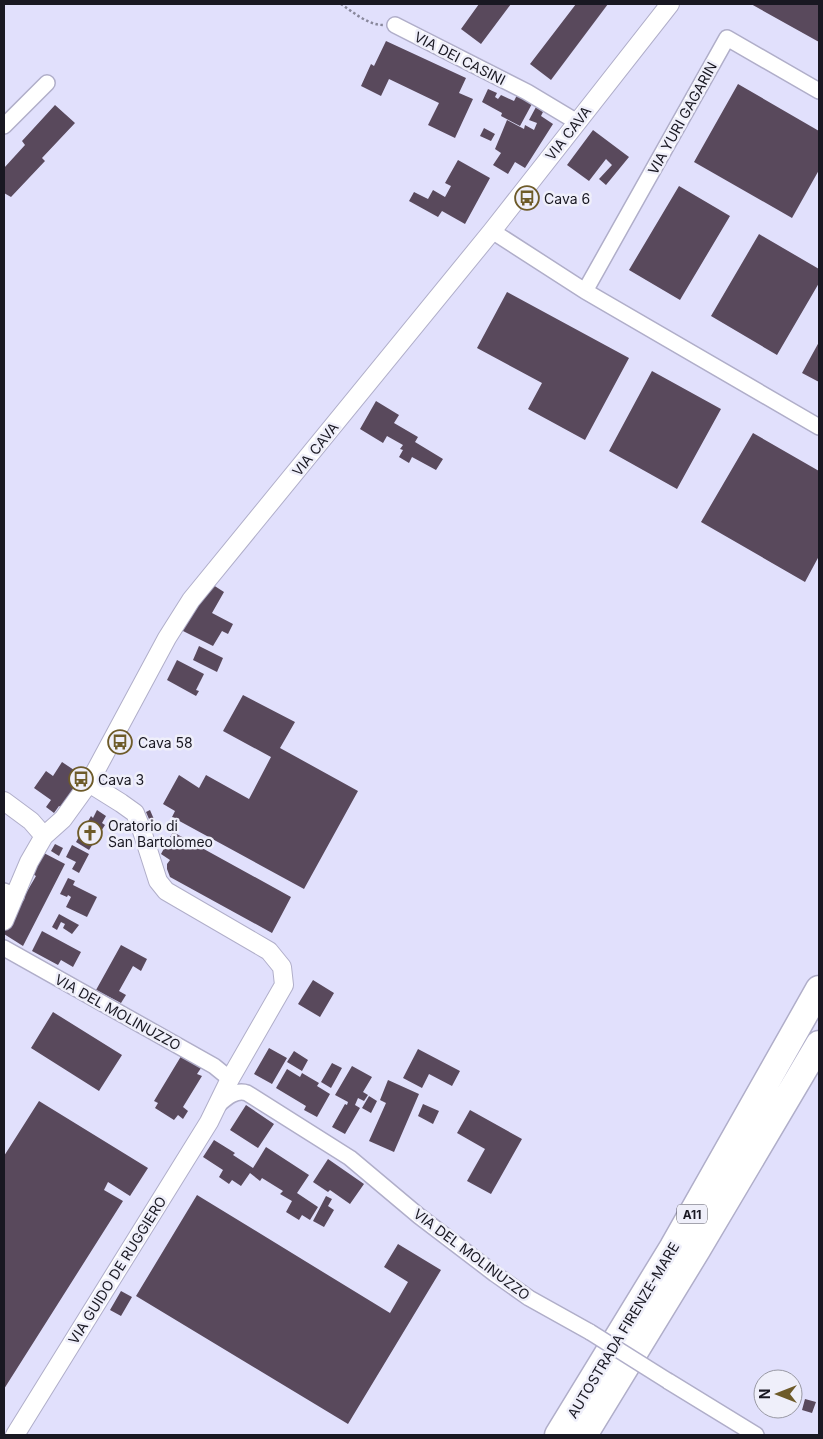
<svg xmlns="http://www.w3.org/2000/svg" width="823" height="1439" font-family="Inter,sans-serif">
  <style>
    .building { fill: #59495c }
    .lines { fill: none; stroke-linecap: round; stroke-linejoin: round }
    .minor-casing { stroke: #b0aec9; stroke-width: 18 }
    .tertiary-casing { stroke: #b0aec9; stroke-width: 20 }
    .motorway-casing { stroke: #b0aec9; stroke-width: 29 }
    .path { stroke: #88879b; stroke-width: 2.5; stroke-dasharray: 2.5 2.5; stroke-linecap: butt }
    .minor { stroke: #fff; stroke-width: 15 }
    .tertiary { stroke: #fff; stroke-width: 18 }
    .motorway { stroke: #fff; stroke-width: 26 }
    .minor-bridge-casing { stroke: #b0aec9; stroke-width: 18; stroke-linecap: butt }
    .minor-bridge { stroke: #fff; stroke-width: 15 }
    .labels { text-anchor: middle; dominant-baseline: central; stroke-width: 5; stroke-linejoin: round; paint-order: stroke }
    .shield { fill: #efeffa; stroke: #595863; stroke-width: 1 }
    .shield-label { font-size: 12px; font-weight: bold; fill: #191822 }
    .street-label { font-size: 14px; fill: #191822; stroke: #efeffa }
    .poi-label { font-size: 14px; fill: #191822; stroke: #efeffa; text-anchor: start }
  </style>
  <rect width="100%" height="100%" fill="#e1e0fc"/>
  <path class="building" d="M479,4h32l-30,40 -20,-15z
    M576,4h32l-57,76 -21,-16z
    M751,4h68v38z
    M386,41l80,37 -7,15 14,6 -18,39 -27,-13 11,-22 -50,-24 -8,17 -20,-10 10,-22 3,2z
    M738,84l81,47v39l-27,48 -98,-56z
    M488,89l9,4 -2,4 3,2 3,-4 13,6 3,-6 16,7 -13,24 -19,-10 1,-3 -20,-11z
    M55,105l20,18 -33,35 3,3 -34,36 -7,-4v-25l21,-23 -3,-4z
    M536,107l7,5 -2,4 12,8 -28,44 -10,-6 -7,12 -15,-9 8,-12 -6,-4 5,-12 7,-17 17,9 1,-4 9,5 3,-7 -8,-3z
    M484,128l11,6 -4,7 -11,-5z
    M593,130l36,27 -23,28 -7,-6 13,-14 -6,-6 -17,22 -22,-16z
    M458,160l32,18 -25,46 -23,-13 -4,6 -29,-16 5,-9 14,7 5,-9 12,7 6,-11 -6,-3z
    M679,186l51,30 -50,84 -51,-30z
    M759,234l60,35v14l-42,72 -66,-39z
    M507,292l122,66 -44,82 -57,-31 14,-26 -65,-35z
    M819,342v40l-17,-9z
    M652,371l69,38 -44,80 -68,-38z
    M376,401l23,14 -5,8 24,14 -3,5 28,17 -7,11 -24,-13 -3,6 -10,-6 4,-7 -3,-1 3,-4 -16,-9 -4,7 -23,-14z
    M753,433l66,38v85l-14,26 -104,-60z
    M210,583l14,9 -12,21 21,11 -5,10 -6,-3 -9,15 -34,-17z
    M199,646l24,12 -6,14 -24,-12z
    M177,660l27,14 -8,16 3,1 -3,5 -29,-16z
    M243,695l52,27 -15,26 78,43 -54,98 -132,-72 3,-6 -12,-7 16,-29 20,13 7,-13 43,24 22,-42 -48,-26z
    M62,762l21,14 -22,31 -2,-1 -5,7 -8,-6 5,-7 -17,-12 12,-17 7,5z
    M97,810l9,6 -4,7 3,2 -16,25 -13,-8 15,-26 2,2z
    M150,810l6,14 -4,2 -6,-14z
    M173,832l118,65 -19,36 -102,-56 -3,-8v-5l3,-4 -9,-6z
    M55,844l8,4 -4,8 -8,-5z
    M72,845l17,9 -10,19 -7,-4 4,-7 -10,-5z
    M42,852l23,12 -42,82 -19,-12v-3l32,-55 -5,-3z
    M68,878l7,3 -2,4 24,12 -10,20 -21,-10 5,-10 -3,-2 -1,2 -7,-3z
    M59,914l20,11 -7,9 -9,-6 2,-4 -4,-2 -4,8 -5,-3z
    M42,931l39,21 -8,15 -12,-7 -3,5 -26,-14z
    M121,945l26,14 -6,12 -8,-5 -14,25 7,4 -5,8 -25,-13z
    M313,980l21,13 -14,24 -22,-13z
    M53,1012l69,43 -23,36 -68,-43z
    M269,1048l18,10 -15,26 -18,-10z
    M418,1049l42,22 -8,15 -23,-12 -7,14 -19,-10z
    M294,1051l14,9 -6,11 -15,-9z
    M183,1053l20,12 -6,9 5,2 -19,31 5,4 -5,8 -5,-4 -4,5 -19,-12 3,-5 -4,-2z
    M332,1063l10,5 -11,20 -10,-6z
    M352,1066l20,11 -9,15 5,3 -4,6 -6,-3 -3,7 5,3 -15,26 -13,-7 13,-23 2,1 1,-3 -13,-7z
    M287,1069l13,8 2,-4 17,10 -2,3 13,8 -13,23 -13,-7 2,-4 -30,-18z
    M388,1080l31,14 -25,58 -25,-11 17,-38 -6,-3z
    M369,1096l8,5 -6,12 -9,-5z
    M39,1101l109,67 -18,28 -22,-14 -4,8 19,11 -119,188v-233z
    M423,1104l16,7 -6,13 -15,-8z
    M246,1105l28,19 -16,24 -28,-18z
    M470,1110l52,29 -31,55 -24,-13 18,-32 -28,-16z
    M214,1140l21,13 -2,2 20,13 13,-21 43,28 -12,18 21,14 -8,13 -8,-5 -3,5 -13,-8 6,-11 -12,-7 3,-3 -21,-13 -2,3 -10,-8 -9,13 -9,-6 -3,4 -10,-7 4,-7 -20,-13z
    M328,1159l36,25 -14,20 -20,-14 -2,2 -15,-10z
    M197,1195l193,118 18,-31 -24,-15 14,-23 43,26 -93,154 -212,-128z
    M326,1196l6,3 -4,7 6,4 -10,17 -11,-6z
    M121,1291l11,6 -11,19 -11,-6z
    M805,1399l11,3 -4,11 -10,-3z"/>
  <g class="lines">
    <g class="minor-casing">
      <path id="minor" d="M395,25l132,67 50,30
        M4,126l43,-43
        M492,231l93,60 234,136
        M585,291l142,-253 92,53
        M4,891l12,5
        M4,948l210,118 16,13
        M218,1105c8,-7 18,-16 29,-12l103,65 69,58 76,58 34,24 61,34
        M668,1381l88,54"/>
    </g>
    <g class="tertiary-casing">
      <path id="tertiary" d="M4,801l27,20 13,15
        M4,921l25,-59 15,-26 19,-17 26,-36 78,-145 24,-38 301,-369 178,-227
        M15,1435l194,-313 21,-43 54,-94 -2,-18 -13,-16 -103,-60 -8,-10 -17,-53 -6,-15 -14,-10 -32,-20"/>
    </g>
    <g class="motorway-casing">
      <path id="motorway" d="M558,1435l115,-188 146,-258
        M584,1435l113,-185 122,-206"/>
    </g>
    <path class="path" d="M341,4c12,8 27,21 42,21"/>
    <use href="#minor" class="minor"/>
    <use href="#tertiary" class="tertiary"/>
    <use href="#motorway" class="motorway"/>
    <g class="minor-bridge-casing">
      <path id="minor-bridge" d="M590,1332l78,49"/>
    </g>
    <use href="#minor-bridge" class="minor-bridge"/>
  </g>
  <defs>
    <g id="bus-ring" transform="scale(1.25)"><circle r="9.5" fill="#efeffa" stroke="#6e5b29" stroke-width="1.5"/><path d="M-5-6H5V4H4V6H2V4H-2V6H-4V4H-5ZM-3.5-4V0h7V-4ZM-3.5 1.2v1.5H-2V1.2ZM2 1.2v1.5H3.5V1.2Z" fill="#6e5b29"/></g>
    <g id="church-ring" transform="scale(1.25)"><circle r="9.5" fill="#efeffa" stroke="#6e5b29" stroke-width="1.5"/><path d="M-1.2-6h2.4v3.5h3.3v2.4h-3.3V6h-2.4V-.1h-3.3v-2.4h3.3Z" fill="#6e5b29"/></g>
  </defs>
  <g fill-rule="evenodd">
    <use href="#bus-ring" x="527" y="198"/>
    <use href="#bus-ring" x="120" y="742"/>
    <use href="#bus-ring" x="81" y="779"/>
    <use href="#church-ring" x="90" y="833"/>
  </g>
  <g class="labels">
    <rect class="shield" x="677" y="1204.5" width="30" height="19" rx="4"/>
    <g class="shield-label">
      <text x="692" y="1214">A11</text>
    </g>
    <g class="street-label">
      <text transform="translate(460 58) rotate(27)">VIA DEI CASINI</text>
      <text transform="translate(682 118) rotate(-61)">VIA YURI GAGARIN</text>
      <text transform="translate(568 133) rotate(-52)">VIA CAVA</text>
      <text transform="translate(315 449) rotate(-51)">VIA CAVA</text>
      <text transform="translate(118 1012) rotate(29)">VIA DEL MOLINUZZO</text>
      <text transform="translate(472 1254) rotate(37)">VIA DEL MOLINUZZO</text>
      <text transform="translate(117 1270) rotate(-58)">VIA GUIDO DE RUGGIERO</text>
      <text transform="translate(623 1330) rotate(-59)">AUTOSTRADA FIRENZE-MARE</text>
    </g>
    <g class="poi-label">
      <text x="544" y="198">Cava 6</text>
      <text x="138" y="742">Cava 58</text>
      <text x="98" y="779">Cava 3</text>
      <text x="108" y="825">Oratorio di<tspan x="108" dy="16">San Bartolomeo</tspan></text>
    </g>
  </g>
  <rect width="823" height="1439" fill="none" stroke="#191822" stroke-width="10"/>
  <g transform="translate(778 1394) rotate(270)"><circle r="24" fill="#efeffa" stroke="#9999a4"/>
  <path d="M0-4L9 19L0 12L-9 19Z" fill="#6e5b29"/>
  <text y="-8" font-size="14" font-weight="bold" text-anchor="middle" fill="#191822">N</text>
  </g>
</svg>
